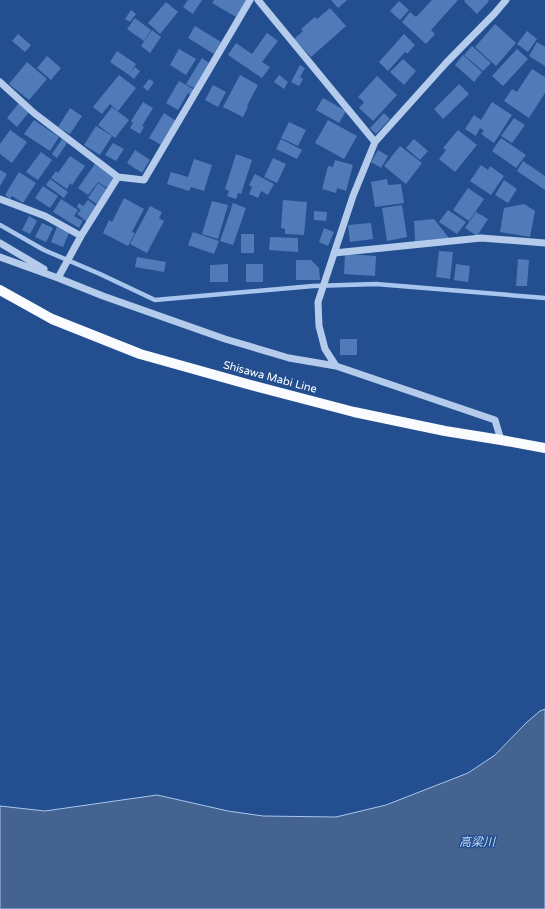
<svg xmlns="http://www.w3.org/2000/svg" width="545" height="909" font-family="'Varela Round','Noto Sans JP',sans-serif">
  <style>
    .water { fill: #446391; stroke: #a8c6ed }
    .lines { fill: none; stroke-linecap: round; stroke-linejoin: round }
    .stream { stroke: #a8c6ed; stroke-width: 4.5 }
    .building { fill: #507bb8 }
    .minor { stroke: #b4cbec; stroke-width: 7 }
    .major { stroke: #f9fbff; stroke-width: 10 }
    .labels { text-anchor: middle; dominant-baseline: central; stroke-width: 3; stroke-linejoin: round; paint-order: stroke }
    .street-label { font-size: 11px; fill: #fff; stroke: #234f90 }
    .water-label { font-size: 12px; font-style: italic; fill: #c0d6f3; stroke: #234f90 }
  </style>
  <rect width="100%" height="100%" fill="#234f90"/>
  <path class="water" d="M545,709v200h-545v-103l45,5 112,-16 71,16 35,5 73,1 50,-12 82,-32 27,-18 31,-32 14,-12z"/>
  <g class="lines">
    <path class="stream" d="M0,225l44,25 56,24 55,26 158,-14 63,-2 169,14"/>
  </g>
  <path class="building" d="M188,0h14l-9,14 -10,-7z
    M214,0h32l-10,17 -24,-14z
    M331,0h16l-9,8z
    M432,0h26l-27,30 4,4 -9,10 -24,-22 8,-10 6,5z
    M465,0h23l1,1 -12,13 -13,-13z
    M399,1l10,9 -9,10 -10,-9z
    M166,2l12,10 -18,22 -12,-11z
    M330,8l16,18 -35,31 -17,-18 9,-8 -2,-2 14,-12 2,2z
    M131,10l5,4 -6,8 -5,-3z
    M135,18l16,12 -7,11 -17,-12z
    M495,24l21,19 -20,23 -21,-19z
    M195,26l26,16 -7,12 -26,-16z
    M152,30l9,7 -11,16 -9,-7z
    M527,31l10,8 -9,13 -11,-8z
    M267,33l11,8 -16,21 8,5 -8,11 -34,-23 8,-12 16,11z
    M18,34l13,11 -6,7 -13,-11z
    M404,34l11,11 -8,9 -2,-2 -17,19 -9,-9z
    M537,42l8,5v19l-16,-10z
    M472,46l19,17 -8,8 -19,-16z
    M179,49l17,10 -10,16 -16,-10z
    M517,49l11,10 -25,27 -11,-10z
    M117,51l19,13 -7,11 -19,-13z
    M463,55l19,17 -8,10 -19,-17z
    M47,56l14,12 -10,12 -14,-12z
    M202,58l7,5 -15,25 -8,-4z
    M403,59l13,12 -12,14 -14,-13z
    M27,62l20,17 -18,21 -20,-16z
    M300,65l5,3 -5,9 3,2 -4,7 -8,-4z
    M135,67l5,4 -6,8 -5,-4z
    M532,69l13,8v16l-16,25 -25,-17 8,-12 5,3z
    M119,75l17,13 -18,23 -8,-7 -8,10 -9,-7z
    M240,75l18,10 -11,21 1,1 -5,10 -20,-10z
    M279,75l9,7 -4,7 -10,-7z
    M377,76l20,19 -24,26 -14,-13 5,-6 -6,-5z
    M149,79l5,3 -6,9 -5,-4z
    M179,81l16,9 -3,6 -4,-3 -10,17 -12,-7z
    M459,84l10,10 -26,25 -9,-10z
    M213,85l13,7 -8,15 -13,-7z
    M323,98l23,13 -7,12 -23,-13z
    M143,102l10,6 -11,18 2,1 -4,7 -10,-6 3,-5 -2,-2z
    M492,102l20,13 -18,28 -13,-9 3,-3 -4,-3 -4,8 -11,-7 9,-14 7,5z
    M19,103l10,9 -12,15 -10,-9z
    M112,107l17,13 -14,18 -17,-13z
    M70,108l12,8 -12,18 -12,-7z
    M164,113l12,8 -15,24 -12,-7z
    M384,113l6,6 -14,15 -6,-6z
    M514,118l11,7 -13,18 -11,-7z
    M34,120l25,17 -9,14 -26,-17z
    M328,120l29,16 -13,23 -29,-16z
    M289,122l17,8 -8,16 -17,-8z
    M96,126l16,10 -12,19 -16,-10z
    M10,130l17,12 -15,21 -12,-9v-10z
    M458,130l19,15 -22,27 -16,-13 7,-9 -3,-2z
    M501,138l25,17 -10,13 -24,-17z
    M62,139l5,4 -10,15 -5,-4z
    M281,139l21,11 -5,9 -21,-10z
    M414,139l14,12 -8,9 -14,-12z
    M113,143l11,6 -8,12 -11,-6z
    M400,146l22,17 -16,21 -22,-18z
    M135,150l15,10 -8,13 -15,-10z
    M378,150l10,6 -7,12 -10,-6z
    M41,152l11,8 -14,20 -12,-8z
    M236,154l16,6 -11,34 -3,-1 -2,6 -9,-3 2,-5 -4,-2z
    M70,156l15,10 -13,19 -2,-2 -3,6 -16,-11 5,-7 2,2z
    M273,158l13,6 -9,19 -13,-6z
    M194,159l18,6 -8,26 -13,-4 -2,4 -22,-7 4,-12 17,5z
    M335,160l18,5 -7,26 -9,-3 -1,5 -14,-4 6,-23 5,1z
    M523,161l22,15v14l-28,-19z
    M95,164l20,14 -8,10 -9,-6 -10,13 -10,-7z
    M481,165l7,5 2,-4 14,10 -13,19 -21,-14z
    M0,170l7,4 -7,12z
    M19,172l17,11 -13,20 -11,-7 -2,3 -5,-4z
    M255,174l19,10 -6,11 -7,-4 -3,7 -9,-4 3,-7 -3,-2z
    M50,179l18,13 -4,6 -18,-13z
    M387,179l1,6 13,-1 3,19 -29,4 -4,-25z
    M504,180l13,9 -9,14 -13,-8z
    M98,183l10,7 -10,15 -10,-7z
    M43,186l15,10 -8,12 -15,-10z
    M468,188l16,11 -15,22 -16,-11z
    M124,198l20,11 -12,23 3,1 -7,13 -25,-13 6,-13 3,2z
    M61,199l17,11 -4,6 9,5 -4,7 -26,-16z
    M88,200l9,7 -10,15 -10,-8 4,-4 -4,-3 2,-4 4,3z
    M283,200l24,2 -3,33 -19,-1v-5l-4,-1z
    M212,201l16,4 -10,34 -16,-5z
    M233,203l13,5 -13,37 -13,-4z
    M524,204l11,7 -5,26 -30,-5 4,-24z
    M402,205l5,32 -20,4 -5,-33z
    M150,206l12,6 -3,6 5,3 -17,32 -17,-9z
    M448,210l18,12 -9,12 -18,-12z
    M314,211l13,1 -1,9 -12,-1z
    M476,212l12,7 -11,17 -12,-8z
    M29,216l8,5 -7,13 -8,-4z
    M434,219l15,19 -34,3 -1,-20z
    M42,223l11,5 -7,14 -11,-5z
    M371,223l2,16 -23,3 -2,-17z
    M57,227l12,6 -6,14 -12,-5z
    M324,228l10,4 -6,14 -9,-4z
    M193,232l26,9 -5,13 -26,-9z
    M241,234h13v19h-13z
    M270,237l28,1v14l-29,-2z
    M439,251l14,1 -3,27 -14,-2z
    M345,254l31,2 -1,20 -31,-2z
    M137,257l29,5 -2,10 -29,-5z
    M518,259l11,1 -2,26h-11z
    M296,260h15l8,8 1,12h-24z
    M228,264v18h-18v-17z
    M246,264h17v18h-17z
    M456,264l14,2 -2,16 -14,-2z
    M340,339h17v16h-17z"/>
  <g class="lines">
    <path class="minor" d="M258,0l117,142
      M0,82l34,31 84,64
      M0,199l45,17 36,20
      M0,243l44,26
      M334,253l147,-15 64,5
      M0,257l58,21 45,18 122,43 64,19 47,8
      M58,278l23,-42 37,-59 26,3 106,-180
      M501,440l-6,-20 -159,-54 -11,-17 -6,-23 -1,-24 35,-106 22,-54 71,-79 49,-50 11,-13"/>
    <path class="major" d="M0,290l52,29 88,35 107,30 107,28 91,19 56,9 44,8"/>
  </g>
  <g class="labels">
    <g class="street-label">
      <text transform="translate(270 377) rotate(15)">Shisawa Mabi Line</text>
    </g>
    <g class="water-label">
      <text x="477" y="842">高梁川</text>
    </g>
  </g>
</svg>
